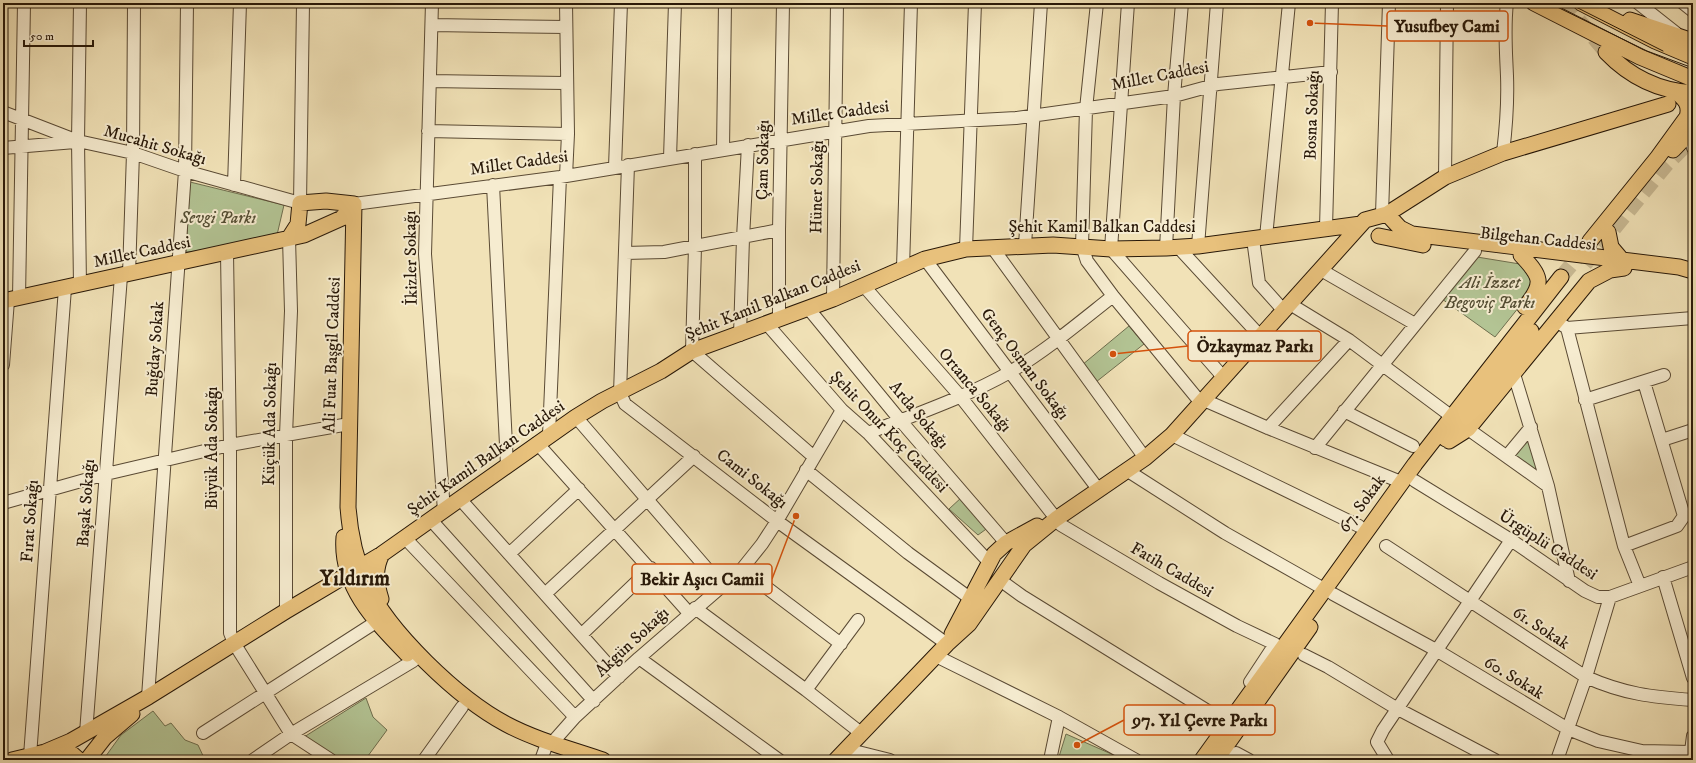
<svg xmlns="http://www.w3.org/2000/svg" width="1696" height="763" font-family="'IM FELL DW Pica',serif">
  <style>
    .green { fill: #b3c494; stroke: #6e6e4e }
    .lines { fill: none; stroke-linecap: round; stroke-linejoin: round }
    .major-tunnel { stroke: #c9ba94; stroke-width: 15; stroke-dasharray: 15 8; stroke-linecap: butt }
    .minor-casing { stroke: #5a4a34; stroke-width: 14 }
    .major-casing { stroke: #281808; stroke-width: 17 }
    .minor { stroke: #f6ecd0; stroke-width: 12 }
    .major { stroke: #e8c17c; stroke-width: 15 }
    .tram { stroke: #281808; stroke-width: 1 }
    .labels { text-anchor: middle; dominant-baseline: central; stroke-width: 4; stroke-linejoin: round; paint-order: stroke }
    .street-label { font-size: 17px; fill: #281808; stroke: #f6ecd0 }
    .park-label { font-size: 17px; font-style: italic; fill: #524c32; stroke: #f6ecd0 }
    .district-label { font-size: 21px; font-weight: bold; fill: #281808; stroke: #f6ecd0 }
    .leader { fill: none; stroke: #d5520c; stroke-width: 1.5 }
    .callout-dot { fill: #d5520c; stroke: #f6ecd0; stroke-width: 1.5 }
    .callout { fill: #f6ecd0; stroke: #d5520c; stroke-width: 1.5 }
    .callout-label { font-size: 18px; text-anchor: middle; font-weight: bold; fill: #281808 }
  </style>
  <rect width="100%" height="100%" fill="#f1e2b7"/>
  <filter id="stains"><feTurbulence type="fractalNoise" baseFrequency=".005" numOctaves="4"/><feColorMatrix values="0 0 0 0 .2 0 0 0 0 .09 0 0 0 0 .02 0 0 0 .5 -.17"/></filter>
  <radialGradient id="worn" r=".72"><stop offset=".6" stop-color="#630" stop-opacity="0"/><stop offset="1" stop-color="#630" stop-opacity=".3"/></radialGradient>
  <path class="green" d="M190,182l94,23 -7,30 -70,15 -21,2z
    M1477,257l43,7 13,11 -2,17 -36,45 -53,-38z
    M1129,326l15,18 -48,38 -14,-17z
    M1530,434l12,44 -30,-23z
    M962,497l27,30 -11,8 -29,-26z
    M366,698l7,19 14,13 -22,30h-26l-35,-23z
    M153,711l12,15 6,-3 14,17 13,5 7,15h-102l18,-25z
    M1066,734l50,22 -2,4h-56z"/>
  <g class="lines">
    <path class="major-tunnel" d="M1564,3l42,49
      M1585,264l82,-100 22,-22
      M1561,277l26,-31"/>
    <g class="minor-casing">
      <path id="minor" d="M432,3l-7,251 19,257
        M1097,3l-11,106 -4,137 5,15 26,35 88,107
        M1128,3l-17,246 113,129
        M1638,3l38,30
        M1683,3l10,8
        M432,25l134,2
        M430,81l136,2
        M3,112l75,29 55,12 52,18 115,32 3,-200
        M428,131l140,3
        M1689,133l4,15
        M3,148l72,-6
        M723,149l2,-146
        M1503,153c3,-25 5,-51 4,-77 -1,-25 -3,-48 0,-73
        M695,154v93l-3,104 122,106
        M670,158l5,-155
        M628,165l-8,228 5,11 152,117 170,123
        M615,167l6,-164
        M566,176l2,-42 -2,-131
        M1445,177l2,-174
        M234,185l6,-182
        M493,185l14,280
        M354,204l206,-27 309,-51 147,-8 158,-22 44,-12 19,-2 94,-10
        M1382,214l7,-211
        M1326,228l6,-225
        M1266,237l23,-234
        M1253,239l6,44 25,28
        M1025,245l16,-242
        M1198,246l19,-243
        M992,247l153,211
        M1178,247l83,90
        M1166,248l8,-152 8,-93
        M966,249l9,-246
        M227,253l3,192v188l4,10 57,91 40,26
        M625,253l39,-1 115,-22
        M925,259l173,230
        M903,268l8,-265
        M1321,270l94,54
        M129,274l4,-121 1,-150
        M80,285l-2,-144 2,-138
        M863,285l97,111 101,129 98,58 78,43 38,18 -25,38
        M19,298l5,-295
        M833,299l4,-296
        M1290,304l59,36 102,76
        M808,308l92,112 106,123
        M779,318v-88l4,-227
        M1556,321l11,7 57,218 16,40
        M767,324l75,86 26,23 121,129
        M1567,328l126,-10
        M740,335l3,-97 5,-93
        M3,365l5,-65
        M1514,374l34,112 21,95
        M1204,400l64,28 133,54
        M1585,400l79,-25
        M1344,411l69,35
        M576,417l145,168
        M1268,428l81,-88
        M1468,429l80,57
        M868,433c48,-19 98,-36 142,-61 37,-22 70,-50 103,-76
        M549,435l11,-258
        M1172,435l187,91
        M1662,440l31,-10
        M537,443l152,170
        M1315,448l160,-197
        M1507,456l24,-29
        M806,470l102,83 63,46
        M1128,471l97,62 99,56
        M1415,481l96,59 74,51 13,6h12l83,-30
        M460,499l159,178
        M3,503l103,-29 124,-29 119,-21
        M431,520l163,181
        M405,538l170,179
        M1386,546l200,131c38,17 66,20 107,23
        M1624,546l53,-20 7,-10 -40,-134
        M509,554l70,-65
        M742,569l99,75
        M1663,577l30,101
        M1000,580l22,16 202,125
        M545,594l149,-138
        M1333,594l103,56 132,79 30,12 44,10 49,1
        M695,608l111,82 55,43
        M286,611v-176l5,-124 -2,-73
        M582,634l69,-66
        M1304,655l24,12 68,41 99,52
        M936,656l123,61 77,43
        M639,658l140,102
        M806,690l52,-70
        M148,697l37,-526 2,-168
        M86,733l35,-457
        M203,733l173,-111
        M552,743l23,-26 64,-59 103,-89 20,-25 15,-23 65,-111
        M846,749l44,11
        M30,756l35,-468
        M1690,759l3,-23
        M253,760l38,-26 122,-73
        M424,760l38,-53
        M541,760l4,-11
        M1050,760l9,-43
        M1232,760l4,-7 13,7
        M1388,760l-11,-18 6,-12 128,-190
        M1557,760l29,-83 24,-80"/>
    </g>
    <g class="major-casing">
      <path id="major" d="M1534,3l106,54 53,22
        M1581,3l74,38 38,16
        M1630,20l63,21
        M1606,52c24,25 53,39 87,41
        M1673,150l20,-21
        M354,204l-6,303c2,27 7,51 18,76 22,49 93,116 140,141 30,16 65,25 97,36
        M1387,214l13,14 12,6 267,33 14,4
        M1608,232l3,15 11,13
        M1379,236l44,9
        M289,238l9,-14 2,-21 26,-2 28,3
        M1521,255c20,21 24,28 4,52
        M1585,255l5,-14 68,-84 29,-40c4,-12 -3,-19 -12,-26
        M3,301l301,-66 38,-17 12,-14
        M1446,439l85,-108
        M1449,441l19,-12 121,-148 21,-11 14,-2
        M344,537c-4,49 31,84 63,117
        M381,599c-5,-16 -7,-30 1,-45
        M952,634l42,-80 12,-11 31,-17
        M60,747l10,5 9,8
        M12,760l33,-8 26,-11 77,-44 138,-86 96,-57 194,-137 26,-16 59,-30 31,-20 141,-52 92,-40 41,-10 87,-4 58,4 55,-1 32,-2 163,-22
        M87,760l18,-23 27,-23
        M836,760l111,-116 22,-20 55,-79 32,-26 89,-61 27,-23 193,-215 22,-6 58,-37 58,-24 165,-49
        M1202,760l213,-296 146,-187
        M1216,760l94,-133"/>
    </g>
    <use href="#minor" class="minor"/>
    <use href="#major" class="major"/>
    <path class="tram" d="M1549,3l98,48 46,17
      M1568,3l95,48"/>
  </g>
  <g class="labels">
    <g class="street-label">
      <text transform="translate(1160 76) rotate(-11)">Millet Caddesi</text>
      <text transform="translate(840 113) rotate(-8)">Millet Caddesi</text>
      <text transform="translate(1312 115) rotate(-88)">Bosna Sokağı</text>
      <text transform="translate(155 145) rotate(16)">Mucahit Sokağı</text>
      <text transform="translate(763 160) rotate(-89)">Çam Sokağı</text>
      <text transform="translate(519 163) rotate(-8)">Millet Caddesi</text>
      <text transform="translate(817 187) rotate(-89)">Hüner Sokağı</text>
      <text x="1102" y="227">Şehit Kamil Balkan Caddesi</text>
      <text transform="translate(1538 239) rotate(6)">Bilgehan Caddesi</text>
      <text transform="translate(142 252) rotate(-12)">Millet Caddesi</text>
      <text transform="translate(411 258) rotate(-91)">İkizler Sokağı</text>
      <text transform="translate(773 300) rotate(-22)">Şehit Kamil Balkan Caddesi</text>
      <text transform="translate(155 349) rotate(-86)">Buğday Sokak</text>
      <text transform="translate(332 355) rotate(-88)">Ali Fuat Başgil Caddesi</text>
      <text transform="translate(1025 364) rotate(53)">Genç Osman Sokağı</text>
      <text transform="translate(975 390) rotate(50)">Ortanca Sokağı</text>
      <text transform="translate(919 415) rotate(50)">Arda Sokağı</text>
      <text transform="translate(270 424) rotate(-89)">Küçük Ada Sokağı</text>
      <text transform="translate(889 432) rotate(46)">Şehit Onur Koç Caddesi</text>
      <text transform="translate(212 448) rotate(-90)">Büyük Ada Sokağı</text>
      <text transform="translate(486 458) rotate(-35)">Şehit Kamil Balkan Caddesi</text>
      <text transform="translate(752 479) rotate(38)">Cami Sokağı</text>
      <text transform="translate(86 503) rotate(-86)">Başak Sokağı</text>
      <text transform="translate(1362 504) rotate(-54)">67. Sokak</text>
      <text transform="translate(30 521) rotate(-86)">Fırat Sokağı</text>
      <text transform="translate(1548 545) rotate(33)">Ürgüplü Caddesi</text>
      <text transform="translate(1172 570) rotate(30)">Fatih Caddesi</text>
      <text transform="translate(1541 628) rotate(33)">61. Sokak</text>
      <text transform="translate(632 642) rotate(-43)">Akgün Sokağı</text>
      <text transform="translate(1514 678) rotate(31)">60. Sokak</text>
    </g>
    <g class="park-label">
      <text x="218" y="218">Sevgi Parkı</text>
      <text x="1490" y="283">Ali İzzet<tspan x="1490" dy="20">Begoviç Parkı</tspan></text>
    </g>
    <g class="district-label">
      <text x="355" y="579">Yıldırım</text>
    </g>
  </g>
  <path class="leader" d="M1310 23L1387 26M1113 354L1188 346M796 516L772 579M1077 745L1124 720"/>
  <g class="callout-dot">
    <circle cx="1310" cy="23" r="4"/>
    <circle cx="1113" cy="354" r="4"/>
    <circle cx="796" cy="516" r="4"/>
    <circle cx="1077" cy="745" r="4"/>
  </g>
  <g class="callout">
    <rect x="1387" y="11" width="121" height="30" rx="4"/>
    <rect x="1188" y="331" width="133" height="30" rx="4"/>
    <rect x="632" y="564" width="140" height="30" rx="4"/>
    <rect x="1124" y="705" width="151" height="30" rx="4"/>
  </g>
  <g class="callout-label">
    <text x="1447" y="32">Yusufbey Cami</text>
    <text x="1255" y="352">Özkaymaz Parkı</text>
    <text x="702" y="585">Bekir Aşıcı Camii</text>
    <text x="1200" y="726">97. Yıl Çevre Parkı</text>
  </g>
  <rect width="1696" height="763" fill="none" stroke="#f1e2b7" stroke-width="16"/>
  <rect x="4" y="4" width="1688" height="755" fill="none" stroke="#281808" stroke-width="2"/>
  <rect x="8" y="8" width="1680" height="747" fill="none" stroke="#281808"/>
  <path d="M24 40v6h69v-6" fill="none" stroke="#281808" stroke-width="2"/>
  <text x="30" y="40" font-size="12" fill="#281808" stroke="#f6ecd0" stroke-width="3" paint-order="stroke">50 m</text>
  <rect width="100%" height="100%" filter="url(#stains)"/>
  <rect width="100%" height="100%" fill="url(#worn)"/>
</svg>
